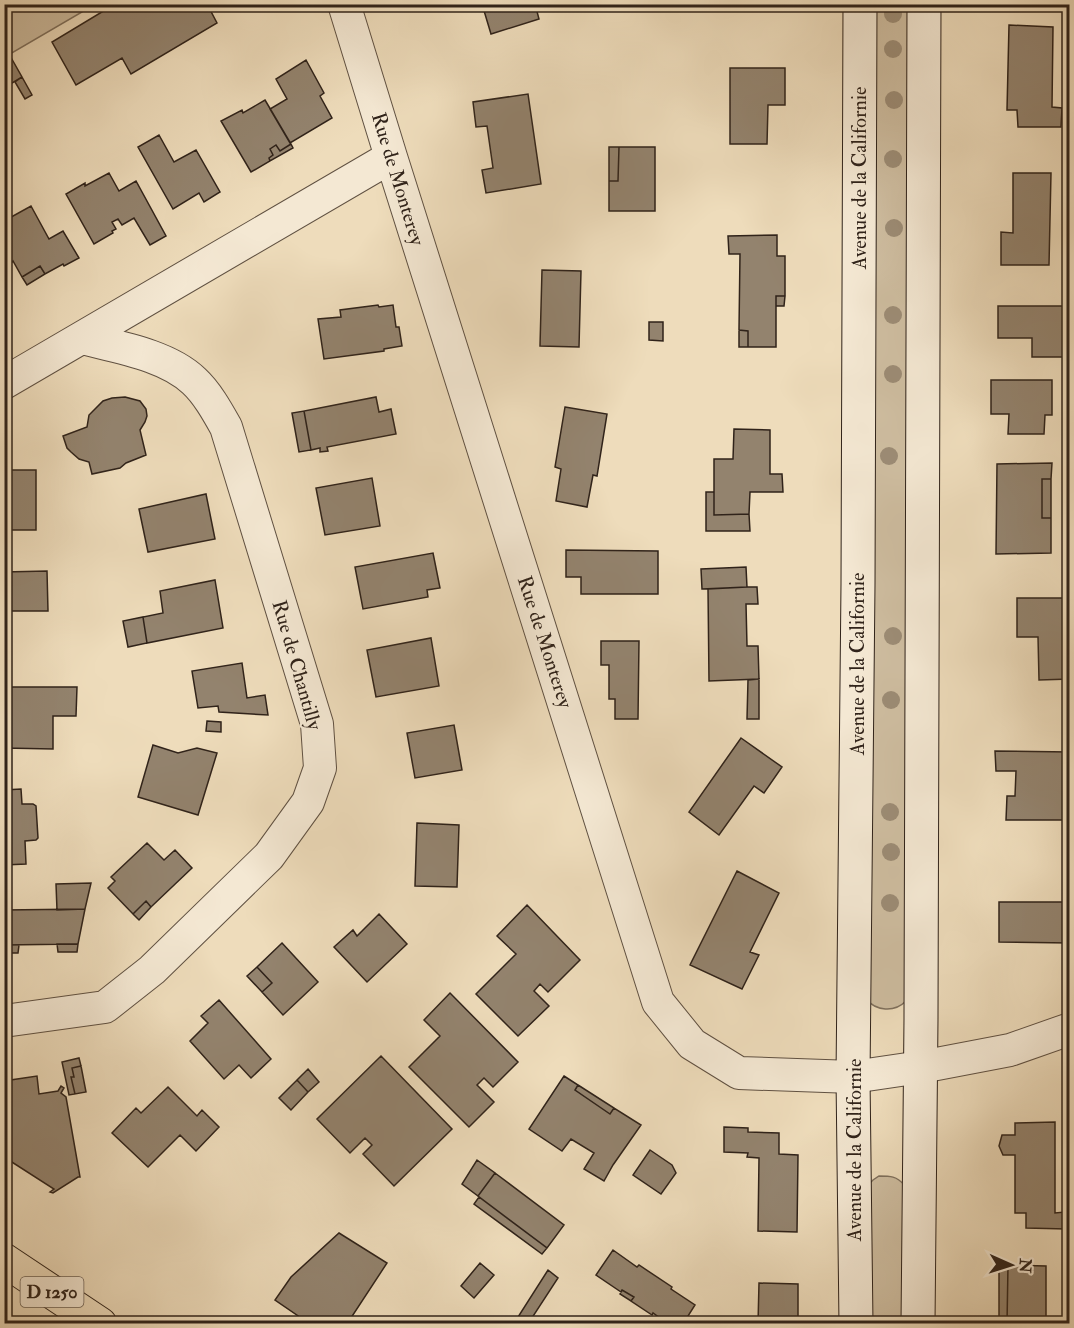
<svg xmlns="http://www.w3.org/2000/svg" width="1074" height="1328" font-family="'IM FELL Double Pica',serif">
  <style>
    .green { fill: #cebda0; stroke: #7f705d; stroke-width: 1.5 }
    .building { fill: #93836e; stroke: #30231a; stroke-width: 1.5 }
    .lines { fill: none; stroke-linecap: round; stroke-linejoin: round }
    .street-casing { stroke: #605142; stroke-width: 34 }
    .secondary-casing { stroke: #30231a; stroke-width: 35 }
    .primary-casing { stroke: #30231a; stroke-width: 35 }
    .street { stroke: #f4e8d3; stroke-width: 32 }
    .secondary { stroke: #f4e8d3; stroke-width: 33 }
    .primary { stroke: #eedcbb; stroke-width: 33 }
    .tree { fill: #9c8c75 }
    .labels { text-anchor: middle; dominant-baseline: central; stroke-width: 4.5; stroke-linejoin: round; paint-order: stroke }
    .shield { fill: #f4e8d3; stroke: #6b5e52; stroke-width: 1.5 }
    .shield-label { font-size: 18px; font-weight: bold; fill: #30231a }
    .street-label { font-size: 20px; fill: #30231a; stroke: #f4e8d3 }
  </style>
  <rect width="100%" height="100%" fill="#eedcbb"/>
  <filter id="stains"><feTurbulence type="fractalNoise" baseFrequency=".00333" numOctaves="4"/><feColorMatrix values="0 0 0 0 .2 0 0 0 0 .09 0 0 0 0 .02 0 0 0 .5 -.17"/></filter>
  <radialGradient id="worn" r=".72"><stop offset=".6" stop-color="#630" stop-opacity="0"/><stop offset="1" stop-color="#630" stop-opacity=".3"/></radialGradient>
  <path class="green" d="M5,4l89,1 -89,52z
    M913,4l-7,997c-12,12 -30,10 -40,-2l6,-994z
    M879,1176c11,0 18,0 25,9l3,138h-41l1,-137 6,-6z"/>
  <path class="building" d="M115,4h92l10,19 -86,51 -9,-16 -46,27 -24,-43z
    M482,4h53l4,15 -48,15z
    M726,4h53v6l-54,-1z
    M1009,25l44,2 -1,80 10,1 -1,19h-43l-1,-17h-10z
    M9,54l13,23 -18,11v-31z
    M306,60l18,33 -4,3 12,22 -42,25 -20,-34 17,-10 -11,-20z
    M730,68h55v37h-17l-1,39h-37z
    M22,77l10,18 -7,4 -10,-17z
    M528,94l13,90 -55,9 -4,-23 11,-2 -6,-42 -11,1 -3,-25z
    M265,100l26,44 -11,7 -4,-6 -6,4 3,6 -4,3 1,3 -19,11 -30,-51 21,-11 1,3z
    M159,135l15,27 22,-12 24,42 -16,10 -5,-9 -26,16 -35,-62z
    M291,144l2,4 -23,13 -1,-3 4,-3 -3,-6 6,-4 4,6z
    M609,147h10l-1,34h-9z
    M619,147h36v64h-46v-30h9z
    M109,173l10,18 17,-10 30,55 -16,9 -16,-27 -12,7 -4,-6 -6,3 4,7 -4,2 1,2 -19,11 -28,-50 19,-11v3z
    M1013,173h38l-2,92h-48v-33l12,1z
    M31,206l18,33 14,-8 16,27 -15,8 -1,-2 -18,10 -5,-8 -18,11 -9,-16 -2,2 -7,-11v-31z
    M777,235v21h8v40h-9v51h-28v-16l-9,-1 1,-76h-11l-1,-18z
    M40,266l5,8 -18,11 -5,-8z
    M542,270l39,1 -2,76 -39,-1z
    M776,296h9l-1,10h-8z
    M378,305l1,2 14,-2 3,22h3l3,19 -18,3v2l-60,8 -6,-40 23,-2 -1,-7z
    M998,306h68v51h-34v-19h-34z
    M649,322h14v19l-14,-1z
    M739,330l9,1v16h-9z
    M991,380h61v35h-7l-1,19h-36l1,-20h-18z
    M125,397l15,4 6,8 1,7 -2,6 -5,8 6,25 -20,8 -6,5 -28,6 -3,-12 -10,-3 -8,-7 -4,-4 -4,-12 24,-9 2,-12 14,-14 9,-3z
    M376,397l3,15 12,-3 5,25 -69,13 1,4 -8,1v-4l-9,2 -7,-39z
    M565,407l42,7 -10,62 -4,-1 -6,32 -31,-6 5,-32 -6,-2z
    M304,411l7,39 -12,2 -7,-39z
    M734,429l36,1v44h12l1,18h-33l-1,22 -35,1v-56h19z
    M1052,463l-1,16h-9v39h9v35l-55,1 1,-90z
    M8,470h28v60h-32v-38h4z
    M372,478l8,48 -55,9 -9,-47z
    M1042,479h9v39h-9z
    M706,492h8v23l35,-1 1,17h-44z
    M206,494l9,45 -67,13 -9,-43z
    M566,550l92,1v43h-77v-17h-15z
    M433,553l7,35 -13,2 1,7 -65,12 -8,-42z
    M746,567l1,20 -45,2 -1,-20z
    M47,571l1,40h-44v-39z
    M215,580l8,48 -76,15 -4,-26 20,-4 -3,-22z
    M747,587h10l1,17h-12l1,42h11l1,33 -50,2 -1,-92z
    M1017,598h53v81l-31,1 -1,-43h-21z
    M143,617l4,26 -19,4 -5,-26z
    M431,638l8,48 -63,11 -9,-47z
    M601,641h38l-1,78h-23v-20h-6v-34h-8z
    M242,663l5,35 18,-3 3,20 -49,-3 -1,-6 -20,2 -6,-37z
    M759,679v40h-12l1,-39z
    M4,687h73l-1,29h-23v33l-49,-1z
    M207,721l14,1v10l-15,-1z
    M454,725l8,45 -47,8 -8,-45z
    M741,738l41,29 -18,26 -10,-7 -35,49 -30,-23z
    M153,745l25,8 19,-5 20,5 -19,62 -60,-18z
    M995,751l75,1v20h-7v48h-57l1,-24h8l1,-25h-20z
    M21,789l1,15h11l3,2 2,32 -2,2 -11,1 1,23 -22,1v-75z
    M417,823l42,2 -2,62 -42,-1z
    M147,843l17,17 11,-10 17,18 -41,39 -5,-6 -13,13 -25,-26 7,-7 -4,-4z
    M737,871l42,22 -29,59 9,3 -17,34 -52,-24z
    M91,883l-6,26 -28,1 -1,-26z
    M146,901l5,6 -12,13 -6,-6z
    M999,902h71v41l-71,-1z
    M527,905l53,55 -32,32 -8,-8 -6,7 15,15 -31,30 -42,-42 40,-40 -19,-18z
    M85,909l-7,35 -74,1v-35z
    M379,914l28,30 -40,38 -33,-35 19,-17 4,6z
    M282,943l36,39 -35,33 -21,-23 10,-9 -15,-16z
    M57,944h21l-1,8h-19z
    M4,945h15l-1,8h-14z
    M257,967l15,16 -10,9 -15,-16z
    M450,993l68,69 -25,25 -9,-9 -7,7 17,17 -25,25 -60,-60 31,-31 -16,-16z
    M219,1000l52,59 -20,19 -12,-13 -15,14 -34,-38 18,-18 -7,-7z
    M381,1056l71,73 -58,57 -31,-32 9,-9 -7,-7 -15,15 -33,-34z
    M79,1058l2,8 -9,2 2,9h-3l4,17 -6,1 -7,-33z
    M81,1066l5,26 -11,2 -4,-17h3l-2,-9z
    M308,1069l11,13 -11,10 -11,-12z
    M37,1076l2,18 19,-3 3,-5 3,2 -3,5 5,4 14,80h-2l-25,16 -3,-1 4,-3 -50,-32v-76z
    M564,1076l14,9 -3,5 35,24 4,-6 27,17 -28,40 -9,16 -20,-12 10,-16 -23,-14 -9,12 -33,-22z
    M297,1080l11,12 -17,18 -12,-12z
    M578,1085l36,23 -4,6 -35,-24z
    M168,1087l29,29 5,-6 17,17 -23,24 -16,-16 -32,32 -36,-34 24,-25 5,5z
    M1055,1122v91l10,-1 1,17 -40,-1v-15h-11v-58h-12l-4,-9 3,-11h13v-12z
    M724,1127l24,1v4l31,1v21l19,1 -1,77 -39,-1 1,-73 -12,-1 1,-4 -24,-1z
    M650,1150l22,15 4,8 -15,21 -28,-19z
    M477,1160l18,13 -17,23 -16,-12z
    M495,1173l69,52 -17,23 -69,-52z
    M479,1197l68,51 -5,6 -68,-50z
    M339,1233l48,30 -40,61h-37l-35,-24 16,-23z
    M613,1250l24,17 2,-2 33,22 -1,2 24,16 -12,19h-15l-15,-11 -1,2 -21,-14 3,-4 -12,-7 -1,2 -25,-17z
    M480,1263l14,12 -20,23 -13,-12z
    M999,1265h9l-1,59h-8z
    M1008,1265l38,1v58h-39z
    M548,1270l10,8 -30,46 -10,-7z
    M759,1283l39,1v40h-40z
    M622,1290l12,7 -3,4 -11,-7z"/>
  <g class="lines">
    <g class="street-casing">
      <path id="street" d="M344,4l47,153 267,845 34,42 47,29 114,4 68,-10 89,-17 60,-21
        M4,383l387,-226
        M4,1021l101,-14 47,-37 117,-114 39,-54 12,-34 -3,-44 -91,-297c-9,-16 -19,-34 -32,-46 -27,-26 -77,-34 -112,-43"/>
    </g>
    <g class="secondary-casing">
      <path id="secondary" d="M856,1324l-3,-247 5,-493 2,-580
        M918,1324l3,-305 3,-1015"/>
    </g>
    <g class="primary-casing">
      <path id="primary" d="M4,1260l96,64"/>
    </g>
    <use href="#street" class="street"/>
    <use href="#secondary" class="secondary"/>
    <use href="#primary" class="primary"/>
  </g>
  <g class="tree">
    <circle cx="893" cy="14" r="9"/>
    <circle cx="893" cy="49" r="9"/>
    <circle cx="894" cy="100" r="9"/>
    <circle cx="893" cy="159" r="9"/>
    <circle cx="894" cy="228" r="9"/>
    <circle cx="893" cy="315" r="9"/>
    <circle cx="893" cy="374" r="9"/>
    <circle cx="889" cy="456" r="9"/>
    <circle cx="893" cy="636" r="9"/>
    <circle cx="891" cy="700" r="9"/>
    <circle cx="890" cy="812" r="9"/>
    <circle cx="891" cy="852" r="9"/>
    <circle cx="890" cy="903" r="9"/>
  </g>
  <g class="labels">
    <rect class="shield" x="20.5" y="1277" width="63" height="30" rx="4.5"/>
    <g class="shield-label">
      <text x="52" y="1292">D 1250</text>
    </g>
    <g class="street-label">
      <text transform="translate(859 178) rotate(-90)">Avenue de la Californie</text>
      <text transform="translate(398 179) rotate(73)">Rue de Monterey</text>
      <text transform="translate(545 642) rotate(72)">Rue de Monterey</text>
      <text transform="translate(857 664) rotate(-90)">Avenue de la Californie</text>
      <text transform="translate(297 665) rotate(74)">Rue de Chantilly</text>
      <text transform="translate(854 1150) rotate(-90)">Avenue de la Californie</text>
    </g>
  </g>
  <rect width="1074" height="1328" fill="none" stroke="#eedcbb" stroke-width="24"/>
  <rect x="6" y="6" width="1062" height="1316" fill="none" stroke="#30231a" stroke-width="3"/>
  <rect x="12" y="12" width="1050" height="1304" fill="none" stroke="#30231a" stroke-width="1.5"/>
  <g transform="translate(1011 1265) rotate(93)" stroke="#f4e8d3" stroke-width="4.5" paint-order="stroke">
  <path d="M0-4.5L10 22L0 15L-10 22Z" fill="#30231a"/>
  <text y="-9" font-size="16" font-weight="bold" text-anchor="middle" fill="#30231a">N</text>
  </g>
  <rect width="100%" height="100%" filter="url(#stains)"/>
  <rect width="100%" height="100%" fill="url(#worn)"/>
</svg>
